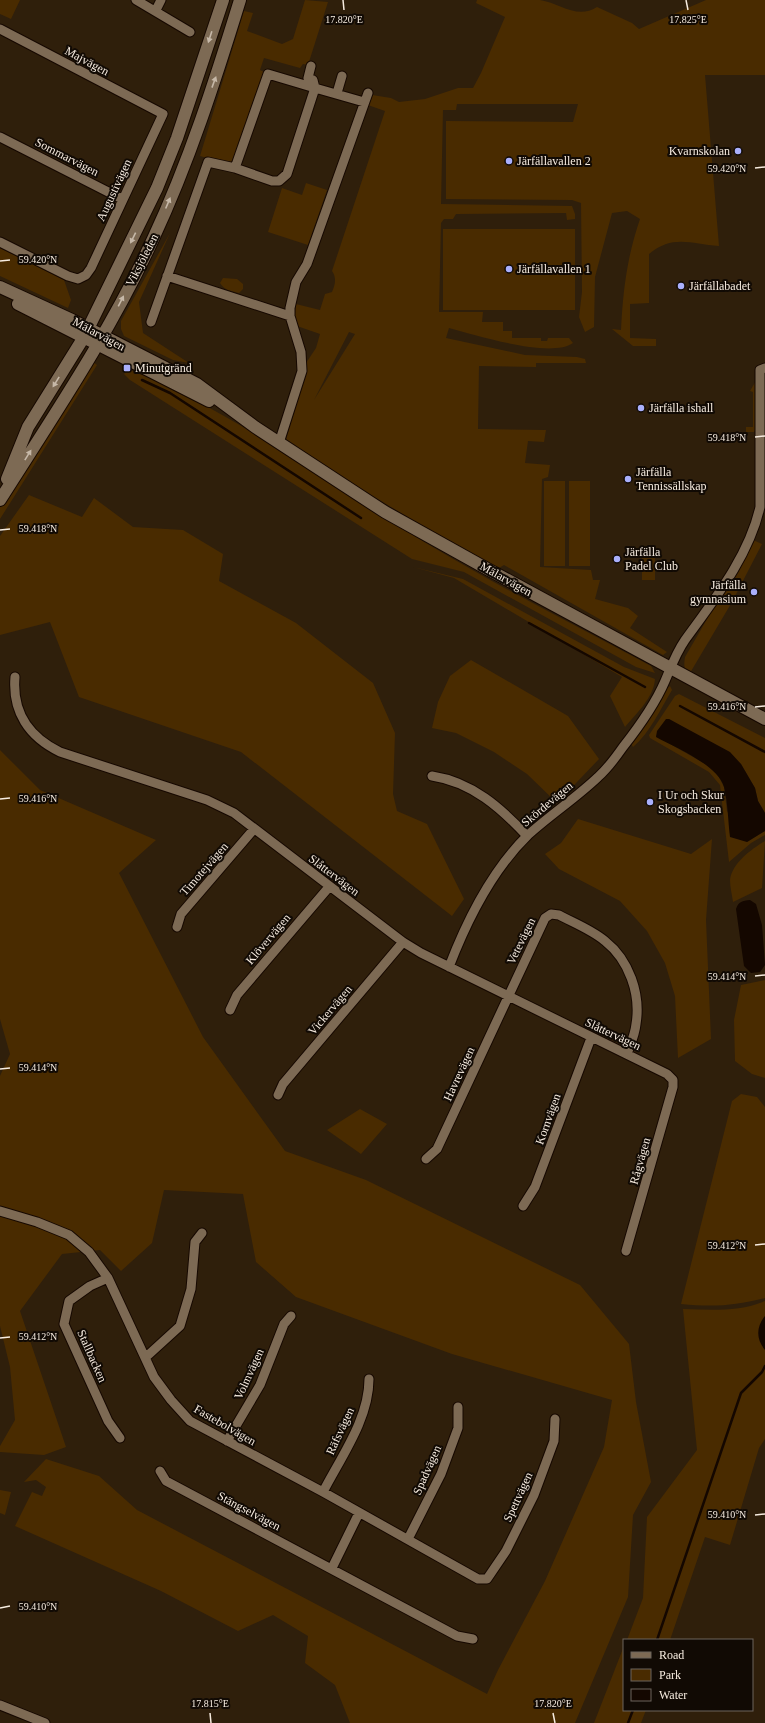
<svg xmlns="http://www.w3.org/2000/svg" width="765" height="1723" font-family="Georgia,serif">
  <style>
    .green { fill: #492b00; fill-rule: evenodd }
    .water { fill: #140700 }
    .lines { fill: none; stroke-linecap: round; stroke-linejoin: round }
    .stream { stroke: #140700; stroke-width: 2.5 }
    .street-casing { stroke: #160800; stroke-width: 11 }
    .secondary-casing { stroke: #160800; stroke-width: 14 }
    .street { stroke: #7d6a54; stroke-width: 9 }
    .secondary { stroke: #7d6a54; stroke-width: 12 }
    .oneway { fill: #c6b8a8 }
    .ticks { fill: none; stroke: #f7ece0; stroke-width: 1.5 }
    .poi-dot { fill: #aab0fc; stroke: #110a04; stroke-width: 1.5 }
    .labels { text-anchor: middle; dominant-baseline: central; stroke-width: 4; stroke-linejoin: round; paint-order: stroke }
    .street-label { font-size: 12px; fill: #f7ece0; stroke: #110a04 }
    .poi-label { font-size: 12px; fill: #f7ece0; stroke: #110a04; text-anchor: start }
    .ticks-label { font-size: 10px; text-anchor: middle; fill: #f7ece0; stroke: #110a04; stroke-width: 4; stroke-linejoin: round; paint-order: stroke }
  </style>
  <rect width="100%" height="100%" fill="#2f1f0b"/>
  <path class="green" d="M0,0h20l-9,19 -11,-5z
    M305,0l23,2 -20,63 -5,-1 -3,4 -36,-10 -4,12 6,3 -31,93 -35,-10 44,-145 9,2 -6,18 35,13 11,-5z
    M477,0c21,0 43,0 63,0 20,3 37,20 57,7l35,16 7,6 67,-29h59v75h-60l14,171c-28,-2 -46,-12 -70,8v49l-19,1v34l26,1v7h-23l-21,-17 9,1c2,-40 6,-73 19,-111l-13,-8 -15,2 -17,64 -1,50 -9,5 -6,-15 3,-25 -1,-89 -9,-3 -126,-1v-78l127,1 5,-18h-121l-1,6h-13l-2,94 131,2 3,8v5l-8,1 -1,-7 -110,1 -3,5h-9l-3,4 -2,89h44l-1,10h21v9h9v7h29v3h6l1,-3h21l4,5c-23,16 -97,-8 -124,-15l-3,10 79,17 52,2 8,2 1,4h-50v4l-57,-1 -1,63 68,1 -2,12 -16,-1 -3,22 25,2 -2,12 -6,2 -2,88 51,3 2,10h7l-5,19 33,9 10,8 -8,12 37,24 -4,3 -159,-90 -5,3 -15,-5 -146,-88 -52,-36 19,-63 1,-13 10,-15 4,-14 -23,-8 -2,-10 1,-12 24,6 5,-16 7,-2c3,-7 5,-14 0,-21l53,-160 -20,-7 1,-10 25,4 8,4 26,-3 33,-11h15l8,-15 24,-56 -29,-14zM349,332l6,2 -41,66z
    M306,183l21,7 -19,55 -40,-13 14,-44 20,7z
    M443,229h132v81h-132z
    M170,233l-31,69 4,31 46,30 -16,-3 -49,-24 -3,-7v-8z
    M0,248l64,32 7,20 -3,8 -68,-32z
    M223,278l14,1 6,5v5l-4,4c-8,-2 -15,-3 -19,-10z
    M92,361l5,4 -97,154v-12l89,-144z
    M128,369c109,43 202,118 303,177 72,43 147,81 220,120l4,7 -19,-6 -172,-95 -52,-13 -282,-179 -6,-6z
    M757,379v48l-3,5h-8v-5h7v-35l-3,-1z
    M544,481h21v85h-21z
    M569,481h21v85h-21z
    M29,495l53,22 12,-19 39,29 50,3 40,24 -4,27 77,42 77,60 22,50 -2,61 4,17 30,13 37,75 -12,17 -211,-164 -162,-55 -29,-75 -50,13v-99z
    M753,540l9,4 -30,58 -42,71c-7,-4 -6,-9 -5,-16z
    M642,554h13v26h-13z
    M413,567l50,12 161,88 31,12c-1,18 -19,35 -30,48l-15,-31 12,-19 -168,-99z
    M471,660l97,56 31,43 -42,44 -30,-29 -33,-22 -38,-19 -24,-5 6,-26 12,-26z
    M670,686l2,4c-11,18 -22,43 -39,57l-3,-5 34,-51z
    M679,694l86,44v75l-7,-12 -3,-13 -14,-24 -72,-45 -13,17 53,30 10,11 5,10 3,24 20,31 18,-11v4l-14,8 -22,19 -9,-77 -11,-13 -59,-34 -1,-3 26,-39z
    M0,750l40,40 116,50 -37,33 84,164 82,114 81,29 214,105 49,59 7,58 15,80 -18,33 -5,82 -53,126h-225l-15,-38 -30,-22 3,-27 -35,-21 -35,16 -77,-40 -146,-65 17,-34 10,4 4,-9 -10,-7 -12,2 22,-23 53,17 38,34 350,184 11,-24 47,-89 59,-134 8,-47 -160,-46 -156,-57 -40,-35 -13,-68 -79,-4 -12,53 -31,28 -21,-21 -38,4 -42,57 46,136 -22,8 -44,-3v-6l15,-26 -5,-53 -10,-41v-250l10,-22 -10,-35z
    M578,819l113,35 21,-15 -6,81 5,119 -33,19 -3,-62 -10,-33 -18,-32 -27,-30 -61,-32 -14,-15 16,-11z
    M765,841l-3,47 -29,14c-1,-7 -3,-15 -3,-22 2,-17 22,-31 35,-39z
    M765,980v98l-13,-4 -17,-13 -1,-41 7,-35z
    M741,1094l16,3 8,10v191c-31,8 -52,9 -84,6l51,-203z
    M360,1109l27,15 -26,30 -34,-24z
    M765,1301v138l-6,9 -29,97 -25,-8 -35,103h-43l16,-42 4,-81 50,-67 -14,-141c28,1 56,3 82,-8z
    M0,1490l11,2 -6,23 -5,-2z
    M624,1646v64h22l-5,13h-47z"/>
  <path class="water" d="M666,719h3l61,33 11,12 14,24 3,13 7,12v18l-18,11 -17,-5c-2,-16 -2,-34 -6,-50 -6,-22 -48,-39 -68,-50l1,-6z
    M750,900l6,4 6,21 3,40 -5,7 -9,1 -7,-7 -8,-57c3,-8 6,-8 14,-9z
    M765,1316v34c-9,-11 -9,-23 0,-34z"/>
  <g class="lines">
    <path class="stream" d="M142,380l28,13 191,125
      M529,623l116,64
      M680,706l85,46
      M657,1640l84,-247 21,-21 3,-6
      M628,1723l5,-13"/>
    <g class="street-casing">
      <path id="street" d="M136,0l54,32
        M156,10l5,-10
        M0,29l163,85 -72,154 -5,7 -8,4 -10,-3 -68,-34
        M311,66l-3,12 5,2 2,8 -47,-14 -33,94 37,13h7l8,-7 28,-86 49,14
        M337,93l5,-17
        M0,137l122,62
        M167,276l123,40
        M151,322l57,-160 27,6
        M279,443l23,-72 -1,-19 -11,-36v-8l6,-26 11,-18 61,-171
        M15,677c-3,35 14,60 45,75l147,48 27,13 169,129 18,11 246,121 6,6v7l-47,164
        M432,776c40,6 69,32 95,60
        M177,927l4,-13 73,-85
        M449,967c18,-47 42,-96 79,-132 22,-20 48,-37 70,-58 9,-8 18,-20 25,-30 15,-19 33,-45 42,-66 6,-14 11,-28 20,-41 29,-40 64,-84 75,-133v-137l5,-2
        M230,1010l7,-15 92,-108
        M278,1095l5,-11 120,-142
        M426,1159l11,-10 108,-231 6,-4 8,1c15,8 33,15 46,26 24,19 36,53 31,83 -1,11 -6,21 -9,30
        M523,1206l12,-19 56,-149
        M0,1211l37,11 32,13 20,17 19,26 46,99 17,23 19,21 133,71 155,87h9l19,-28 28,-56 20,-54 1,-22
        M108,1278l-18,8 -21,15 -5,23 44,97 12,17
        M146,1357l34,-31 11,-37 4,-47 7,-9
        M227,1441l33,-56 24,-61 7,-8
        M160,1471l6,10 291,155 16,3
        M323,1492c18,-35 46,-73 46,-113
        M408,1539l33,-65 17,-46v-21
        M332,1568l27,-55
        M0,1705l45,18"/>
    </g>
    <g class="secondary-casing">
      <path id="secondary" d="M0,287l72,33 125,64 58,43 130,85 106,59 274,148
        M18,304l191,97
        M7,479l21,-52 56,-90 73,-149 20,-50 46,-138
        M0,500c54,-85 111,-169 153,-261 36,-77 62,-158 87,-239"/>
    </g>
    <use href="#street" class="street"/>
    <use href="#secondary" class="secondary"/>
  </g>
  <defs><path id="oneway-solid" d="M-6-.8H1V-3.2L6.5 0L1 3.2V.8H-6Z"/></defs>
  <g class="oneway">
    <use href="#oneway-solid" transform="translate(210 37) rotate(108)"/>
    <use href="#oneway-solid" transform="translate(214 82) rotate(-70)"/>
    <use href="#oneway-solid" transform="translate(168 203) rotate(-67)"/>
    <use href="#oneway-solid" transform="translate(133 238) rotate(116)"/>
    <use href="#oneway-solid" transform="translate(121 301) rotate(-63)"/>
    <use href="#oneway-solid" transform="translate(56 382) rotate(122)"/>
    <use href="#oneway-solid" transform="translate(28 455) rotate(-58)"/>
  </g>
  <path class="ticks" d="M343,0l1,10M686,0l2,10M755,168l10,-1M0,261l10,-1M755,437l10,-1M0,530l10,-1M755,707l10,-1M0,799l10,-1M755,976l10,-1M0,1069l10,-1M755,1245l10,-1M0,1338l10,-1M755,1515l10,-1M0,1608l10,-2M210,1713l1,10M553,1713l2,10"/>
  <g class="poi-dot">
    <circle cx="738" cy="151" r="4"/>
    <circle cx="509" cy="161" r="4"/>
    <circle cx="509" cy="269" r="4"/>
    <circle cx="681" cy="286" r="4"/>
    <rect x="123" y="364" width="8" height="8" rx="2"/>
    <circle cx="641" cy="408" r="4"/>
    <circle cx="628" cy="479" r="4"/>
    <circle cx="617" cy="559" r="4"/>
    <circle cx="754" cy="592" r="4"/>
    <circle cx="650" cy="802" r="4"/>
  </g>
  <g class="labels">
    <g class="street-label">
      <text transform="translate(87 61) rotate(28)">Majvägen</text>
      <text transform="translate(67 157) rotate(27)">Sommarvägen</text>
      <text transform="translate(114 190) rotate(-65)">Augustivägen</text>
      <text transform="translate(142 260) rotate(-63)">Viksjöleden</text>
      <text transform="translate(99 334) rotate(28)">Mälarvägen</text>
      <text transform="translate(506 579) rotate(29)">Mälarvägen</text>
      <text transform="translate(547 804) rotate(-40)">Skördevägen</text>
      <text transform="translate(204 869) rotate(-49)">Timotejvägen</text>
      <text transform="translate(334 875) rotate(37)">Slåttervägen</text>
      <text transform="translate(268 939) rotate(-50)">Klövervägen</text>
      <text transform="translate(521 941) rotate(-64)">Vetevägen</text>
      <text transform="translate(330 1010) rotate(-50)">Vickervägen</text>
      <text transform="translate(613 1034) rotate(25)">Slåttervägen</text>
      <text transform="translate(459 1074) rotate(-65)">Havrevägen</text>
      <text transform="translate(548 1119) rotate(-70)">Kornvägen</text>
      <text transform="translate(640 1161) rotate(-74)">Rågvägen</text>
      <text transform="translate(92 1356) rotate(66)">Stallbacken</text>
      <text transform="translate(249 1374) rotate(-65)">Volmvägen</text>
      <text transform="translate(225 1425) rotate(30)">Fastebolvägen</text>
      <text transform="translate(340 1431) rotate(-65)">Räfsvägen</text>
      <text transform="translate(427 1470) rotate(-66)">Spadvägen</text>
      <text transform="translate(518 1497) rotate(-65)">Spettvägen</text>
      <text transform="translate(249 1511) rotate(28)">Stängselvägen</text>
    </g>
    <g class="poi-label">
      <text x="730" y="151" text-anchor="end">Kvarnskolan</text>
      <text x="517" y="161">Järfällavallen 2</text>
      <text x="517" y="269">Järfällavallen 1</text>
      <text x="689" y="286">Järfällabadet</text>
      <text x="135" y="368">Minutgränd</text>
      <text x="649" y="408">Järfälla ishall</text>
      <text x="636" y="472">Järfälla<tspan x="636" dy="14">Tennissällskap</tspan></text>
      <text x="625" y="552">Järfälla<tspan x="625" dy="14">Padel Club</tspan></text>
      <text x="746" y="585" text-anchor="end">Järfälla<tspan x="746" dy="14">gymnasium</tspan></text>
      <text x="658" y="795">I Ur och Skur<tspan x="658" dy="14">Skogsbacken</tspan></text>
    </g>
  </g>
  <g class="ticks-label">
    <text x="344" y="23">17.820°E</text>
    <text x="688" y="23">17.825°E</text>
    <text x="727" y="172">59.420°N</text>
    <text x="38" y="263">59.420°N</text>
    <text x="727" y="441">59.418°N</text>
    <text x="38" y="532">59.418°N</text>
    <text x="727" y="710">59.416°N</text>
    <text x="38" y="802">59.416°N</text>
    <text x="727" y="980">59.414°N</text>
    <text x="38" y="1071">59.414°N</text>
    <text x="727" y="1249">59.412°N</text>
    <text x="38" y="1340">59.412°N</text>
    <text x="727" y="1518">59.410°N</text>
    <text x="38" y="1610">59.410°N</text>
    <text x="210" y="1707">17.815°E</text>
    <text x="553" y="1707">17.820°E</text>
  </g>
  <rect x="623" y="1639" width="130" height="72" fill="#110a04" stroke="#6d645c"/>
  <rect x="631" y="1652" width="20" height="6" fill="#7d6a54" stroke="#6d645c"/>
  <text x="659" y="1659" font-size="12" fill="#f7ece0">Road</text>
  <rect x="631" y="1669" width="20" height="12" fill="#492b00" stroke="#6d645c"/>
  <text x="659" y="1679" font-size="12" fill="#f7ece0">Park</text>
  <rect x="631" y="1689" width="20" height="12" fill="#140700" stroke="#6d645c"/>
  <text x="659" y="1699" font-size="12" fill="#f7ece0">Water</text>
</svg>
